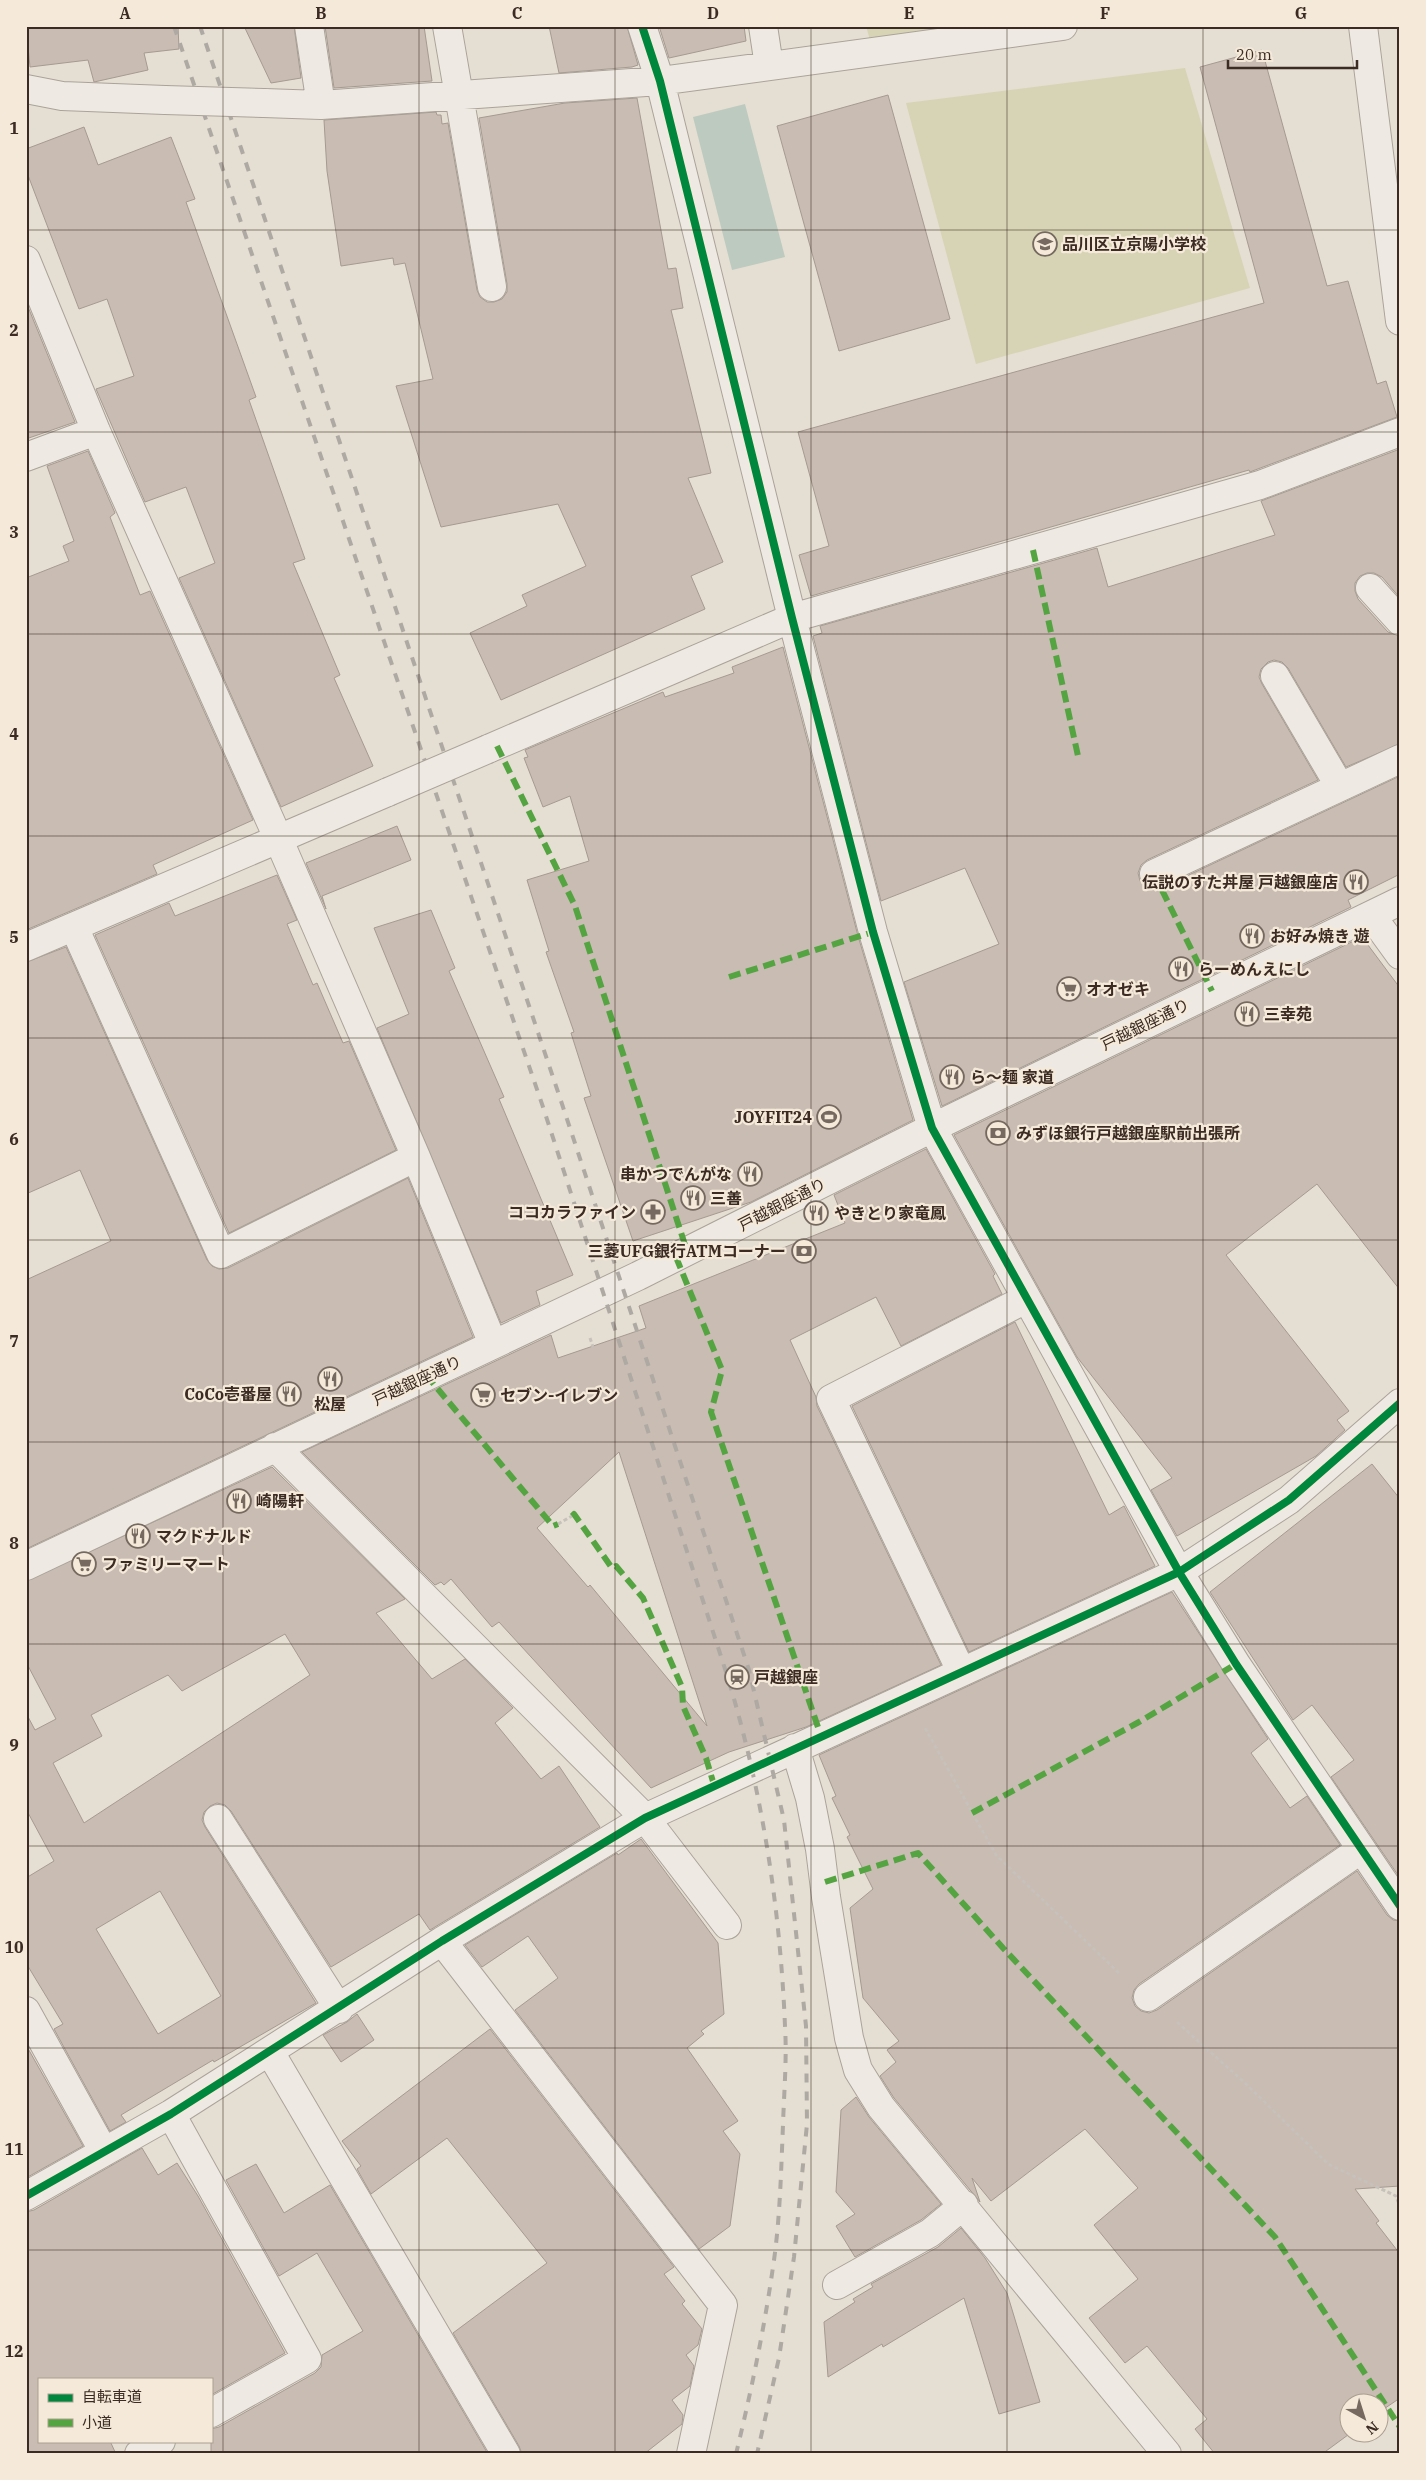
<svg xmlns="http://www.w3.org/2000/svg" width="1426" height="2480" font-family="'IBM Plex Serif','Noto Sans JP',serif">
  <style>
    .green { fill: #d6d4b5 }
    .water { fill: #bccac0 }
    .building { fill: #c9bcb3; stroke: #a69a91; fill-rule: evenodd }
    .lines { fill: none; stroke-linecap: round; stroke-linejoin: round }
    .minor-casing { stroke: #aba39a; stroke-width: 30 }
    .path { stroke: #c6c1ba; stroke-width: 3; stroke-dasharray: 4 2.5; stroke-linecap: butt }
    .minor { stroke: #eeeae3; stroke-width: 28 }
    .rail { stroke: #aea9a3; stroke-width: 4; stroke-dasharray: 9 9; stroke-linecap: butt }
    .minor-bridge-casing { stroke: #aba39a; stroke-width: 30; stroke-linecap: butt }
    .minor-bridge { stroke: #eeeae3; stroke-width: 28 }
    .quiet { stroke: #54a441; stroke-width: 6; stroke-dasharray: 12 6; stroke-linecap: butt }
    .cycleway-casing { stroke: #f5eada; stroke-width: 11 }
    .cycleway { stroke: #00873e; stroke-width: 8 }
    .grid { fill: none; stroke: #3b2b22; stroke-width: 1; stroke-opacity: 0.55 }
    .labels { text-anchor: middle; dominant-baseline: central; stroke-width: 4.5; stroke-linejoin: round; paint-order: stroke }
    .poi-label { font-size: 16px; font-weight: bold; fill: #3b2b22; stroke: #f5eada; text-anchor: start }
    .street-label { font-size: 16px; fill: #3b2b22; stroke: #f5eada }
    .neatline { fill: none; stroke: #3b2b22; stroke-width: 2 }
    .grid-label { font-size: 16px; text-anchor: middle; font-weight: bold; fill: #3b2b22 }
  </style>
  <rect width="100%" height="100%" fill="#e5ded2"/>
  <path class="green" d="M866,26h90l-86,14z
    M1185,68l65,220 -274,76 -70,-261z"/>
  <path class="water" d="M745,104l40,153 -53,13 -39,-153z"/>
  <path class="building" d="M26,26h152l1,23 -35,4 4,17 -54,12 -6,-22 -58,7z
    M244,26h50l7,52 -30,5z
    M325,26h99l8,55 -98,7z
    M549,26h78l11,39 -6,2 -73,6z
    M659,26h85l2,15 -77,17z
    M1262,50l65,236 21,-5 29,103 9,-3 11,36 -142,53 -5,2 -1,-2 -438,126 -12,-41 30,-9 -31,-114 466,-129 -64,-236z
    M888,95l62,224 -111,32 -62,-225z
    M637,98l31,171 8,-1 7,40 -12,2 40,163 -23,5 35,84 -32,14 14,33 -204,91 -31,-67 57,-27 -5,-11 64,-29 -28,-62 -117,23 -45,-141 37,-7 -28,-116 -11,2 -1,-7 -52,8 -14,-95 -3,-51 112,-8 1,3h4l1,9 6,-1 29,167 3,7 7,5h7l8,-3 5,-7v-8l-28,-166 86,-15z
    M84,127l14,38 73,-28 24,62 -9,3 70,195 -7,3 56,159 -12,4 47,112 -6,3 39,88 -92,41 -102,-229 36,-15 -29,-76 -41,15 -49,-113 38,-13 -27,-77 -28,10 -53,-139v-21z
    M26,302l49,120 -49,17z
    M1400,449v149l-18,-21 -8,-4h-7l-7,3 -5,7v8l3,8 30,33 12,4v108l-54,23 -58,-99 -6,-6 -8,-2 -6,2 -7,7 -2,8 3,7 56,96 -171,80 -6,5 -3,8 2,8 5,6 8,3 8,-2 239,-112v98l-52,26 3,7 -409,199 -38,-124 95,-38 -34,-76 -84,33 -68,-265 9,-3 -2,-7 277,-78 11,39 167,-52 -14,-34z
    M88,451l27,62 -5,4 30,78 10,-4 103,229 -100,45 4,9 -131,56v-352l43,-17 -6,-15 11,-5 -27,-75z
    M783,647l75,289 55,184 -162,82 -118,39 -49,-143 7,-2 -20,-63 3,-1 -28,-80 3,-1 -22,-71 62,-19 -19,-65 -27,11 -19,-49 4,-1 -3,-7 138,-58 2,5 69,-24 -2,-6z
    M397,826l14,34 -89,36 4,13 -20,-46z
    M277,875l20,45 -10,4 26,61 4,-2 26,60 6,-2 47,109 -167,83 -134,-298 74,-32 6,13z
    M431,910l24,58 -6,3 55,126 -5,2 74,176 -37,16 4,14 -39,18 -124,-295 32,-14 -35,-86z
    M1362,937l38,51v302l-83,-106 -91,71 123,156 -12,9 8,10 -29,26 -139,80 -26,-46 21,-12 -95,-121 -123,-222z
    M66,947l141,313 5,6 7,3 9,-1 180,-90 65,159 -447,212v-269l85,-39 -31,-71 -54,24v-232z
    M926,1149l69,125 -2,2 9,18 -101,52 -25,-49 -86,43 26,57 1,9 124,259 -135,62 -77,25 -78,36 -152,-166 -7,5 -41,-48 -7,6 -3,-3 -6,3 -133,-133 249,-117 7,23 88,-30 -7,-22 206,-83 -11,-28zM619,1452l88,274 -117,-141 -2,2 -51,-59z
    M1015,1322l94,193 15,-9 31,60 -186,86 -117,-246z
    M1372,1464l28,35v379l-69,-101 23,-17 -42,-55 -19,15 -83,-128z
    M272,1467l133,132 -29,14 56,66 33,-20 48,49 -18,15 46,56 18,-13 41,61 -170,103 -11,-16 -88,53 -100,-156 -6,-6 -8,-2 -7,3 -6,6 -2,8 3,7 111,176 -102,59 -1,-2 -92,55 5,7 -16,9 -56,-102 9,-5 -37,-61v-85l28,-17 -28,-52v-96l9,17 21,-11 -30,-57v-81zM285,1634l25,41 -226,148 -31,-60 49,-27 -11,-21 77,-40 14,16zM160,1891l61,105 -63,38 -62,-105z
    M1172,1592l96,147 -17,14 39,55 17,-12 33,49 -201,139 -5,6 -2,8 3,8 6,5 8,2 8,-3 200,-139 30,44 6,5 7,1v265l-45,3 24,32 -3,2 24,31v144l-22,15v-11h-30v30h4l-30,22h-107l-20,-25 12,-10 -60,-73 -22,17 -36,-45 49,-39 -44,-54 44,-37 -53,-59 -94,72 -19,-23 8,24 -86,-104 -14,-22 16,-14 -9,-12 12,-9 -36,-43 -13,-90 23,-19 -26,-52 3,-2 -18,-37 4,-2 -17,-41z
    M641,1839l77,104 6,71 -23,17 3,3 -17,14 51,73 -15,10 17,23 -10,72 -31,23 -184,-239 43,-32 -30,-42 -46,31 -17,-22 152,-92 1,2z
    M357,2014l17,26 -33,22 -18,-27 24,-13z
    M490,2029l184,238 -10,7 21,27 -3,3 20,25 -4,16 -12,10 8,11 -4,20 -18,14 11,15 -1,9 -38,30h-122l-3,-8 -66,-113 94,-70 -100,-125 -76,56 -14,-25 4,-3 -19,-25z
    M26,2045l57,101 -57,32z
    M856,2097l13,20 72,87 -20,16 -66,37 -19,-31 19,-12 -19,-22 5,-82z
    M142,2148l16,27 19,-12 21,33 87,157 -74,42v-16h-172v62h71l6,13h-90v-242l8,-2z
    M256,2164l28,49 46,-28 158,269h-277v-25l8,-2 96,-54 6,-6 1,-12 41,-24 -46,-78 -38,23 -53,-96z
    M961,2228l24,30 22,35 33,109 -41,12 -35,-116 -81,49 -1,-3 -54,33 -4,-55 31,-20 -2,-3 20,-12 -2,-3 67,-37z"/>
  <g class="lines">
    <g class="minor-casing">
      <path id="minor" d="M309,26l12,79
        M447,26l45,261
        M642,26l18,55 132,537 81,314 59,196 247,444 57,92 164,242
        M763,26l6,40
        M1363,26l37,295
        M26,89l36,7 103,4
        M264,103l57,2 339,-24 403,-55
        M26,260l70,171 182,407 138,319 77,187
        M26,457l70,-26
        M1370,588l30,33
        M1275,676l65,111
        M488,749l304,-131 468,-133 140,-53
        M1154,874l246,-115
        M1371,915l29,40
        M74,927l147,327 195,-97
        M26,947l362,-155
        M275,1447l370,371 82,107
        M26,1566l612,-290 294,-148 468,-227
        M961,1671l-130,-272 195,-100
        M795,1748l15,50 10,51 6,48 23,141 9,32 23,37 286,347
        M218,1819l121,190
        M442,1941l281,364 -32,149
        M1148,1997l212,-147
        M26,2011l78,141
        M270,2052l236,402
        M171,2114l136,245 -96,54
        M26,2196l145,-82 271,-173 203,-123 534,-246 110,-72 111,-97
        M837,2285l93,-52 34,-28
        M139,2454l22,-13"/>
    </g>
    <path class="path" d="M590,1338l3,9
      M558,1524l14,-8
      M925,1728l71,127 125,120
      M1177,2022l69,62 82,80 68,32 4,11"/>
    <use href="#minor" class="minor"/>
    <path class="rail" d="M174,26l370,1084 183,565c35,115 53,231 58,351 2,33 -1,66 -2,99 -2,47 -3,96 -10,142 -9,63 -22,125 -37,187
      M200,26l362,1078 187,566 35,150 22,206 1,98 -13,133 -15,101 -22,96"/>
    <g class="minor-bridge-casing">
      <path id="minor-bridge" d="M165,100l99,3
        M388,792l100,-43"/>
    </g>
    <use href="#minor-bridge" class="minor-bridge"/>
    <path class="quiet" d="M1033,550l45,206
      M497,746l78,160 112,345
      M1154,874l58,117
      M729,977l144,-45
      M676,1257l46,113 -11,42 110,324
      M426,1375l127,151 5,-2
      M572,1516l2,-2 38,54 4,-2 27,32 39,89 1,19 23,52 8,27
      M972,1813l167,-91 97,-58
      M825,1882l93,-29 85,95 272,289 125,190
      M1398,2201h2"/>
    <g class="cycleway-casing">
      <path id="cycleway" d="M642,26l18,55 132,537 81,314 59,196 247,444 57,92 164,242
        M26,2196l145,-82 271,-173 203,-123 534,-246 110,-72 111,-97"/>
    </g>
    <use href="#cycleway" class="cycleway"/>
  </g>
  <path class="grid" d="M223,26v2428M419,26v2428M615,26v2428M811,26v2428M1007,26v2428M1203,26v2428M26,230h1374M26,432h1374M26,634h1374M26,836h1374M26,1038h1374M26,1240h1374M26,1442h1374M26,1644h1374M26,1846h1374M26,2048h1374M26,2250h1374"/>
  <defs>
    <g id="school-ring" transform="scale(1.25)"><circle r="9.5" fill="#f5eada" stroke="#766a60" stroke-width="1.5"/><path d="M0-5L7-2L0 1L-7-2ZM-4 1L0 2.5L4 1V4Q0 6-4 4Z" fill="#766a60"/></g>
    <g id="restaurant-ring" transform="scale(1.25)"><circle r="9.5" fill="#f5eada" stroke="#766a60" stroke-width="1.5"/><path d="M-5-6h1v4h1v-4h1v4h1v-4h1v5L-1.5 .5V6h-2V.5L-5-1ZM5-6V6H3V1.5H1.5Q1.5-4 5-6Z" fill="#766a60"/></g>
    <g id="supermarket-ring" transform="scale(1.25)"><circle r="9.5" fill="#f5eada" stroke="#766a60" stroke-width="1.5"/><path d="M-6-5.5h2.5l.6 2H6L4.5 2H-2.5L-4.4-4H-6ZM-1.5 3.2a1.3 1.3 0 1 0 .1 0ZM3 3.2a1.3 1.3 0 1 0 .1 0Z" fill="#766a60"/></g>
    <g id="stadium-ring" transform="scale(1.25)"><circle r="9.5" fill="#f5eada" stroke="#766a60" stroke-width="1.5"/><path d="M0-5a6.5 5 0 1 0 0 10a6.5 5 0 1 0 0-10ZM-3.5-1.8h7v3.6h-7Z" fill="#766a60"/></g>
    <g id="bank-ring" transform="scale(1.25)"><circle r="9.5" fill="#f5eada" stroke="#766a60" stroke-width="1.5"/><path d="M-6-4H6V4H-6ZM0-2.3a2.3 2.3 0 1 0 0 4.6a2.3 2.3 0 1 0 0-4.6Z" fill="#766a60"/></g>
    <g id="pharmacy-ring" transform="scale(1.25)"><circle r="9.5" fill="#f5eada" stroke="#766a60" stroke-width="1.5"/><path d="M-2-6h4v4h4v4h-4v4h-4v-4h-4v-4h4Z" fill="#766a60"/></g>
    <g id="station-ring" transform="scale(1.25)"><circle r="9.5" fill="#f5eada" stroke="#766a60" stroke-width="1.5"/><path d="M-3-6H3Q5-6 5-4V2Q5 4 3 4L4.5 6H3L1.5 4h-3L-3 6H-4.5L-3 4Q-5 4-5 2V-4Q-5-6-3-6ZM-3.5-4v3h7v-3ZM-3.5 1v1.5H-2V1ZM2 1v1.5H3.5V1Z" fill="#766a60"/></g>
  </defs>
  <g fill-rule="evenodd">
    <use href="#school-ring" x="1045" y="244"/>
    <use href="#restaurant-ring" x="1356" y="882"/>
    <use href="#restaurant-ring" x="1252" y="936"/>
    <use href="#restaurant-ring" x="1181" y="969"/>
    <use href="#supermarket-ring" x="1069" y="989"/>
    <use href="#restaurant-ring" x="1247" y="1014"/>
    <use href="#restaurant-ring" x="952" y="1077"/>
    <use href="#stadium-ring" x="829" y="1117"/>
    <use href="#bank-ring" x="998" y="1133"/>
    <use href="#restaurant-ring" x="750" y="1174"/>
    <use href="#restaurant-ring" x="693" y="1198"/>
    <use href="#pharmacy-ring" x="653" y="1212"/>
    <use href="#restaurant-ring" x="816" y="1213"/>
    <use href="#bank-ring" x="804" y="1251"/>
    <use href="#restaurant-ring" x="330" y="1379"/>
    <use href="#restaurant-ring" x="289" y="1394"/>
    <use href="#supermarket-ring" x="483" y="1395"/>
    <use href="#restaurant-ring" x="239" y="1501"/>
    <use href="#restaurant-ring" x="138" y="1536"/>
    <use href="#supermarket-ring" x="84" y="1564"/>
    <use href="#station-ring" x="737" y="1677"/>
  </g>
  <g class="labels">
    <g class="poi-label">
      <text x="1062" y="244">品川区立京陽小学校</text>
      <text x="1338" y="882" text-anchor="end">伝説のすた丼屋 戸越銀座店</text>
      <text x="1270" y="936">お好み焼き 遊</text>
      <text x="1198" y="969">らーめんえにし</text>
      <text x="1086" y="989">オオゼキ</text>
      <text x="1264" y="1014">三幸苑</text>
      <text x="970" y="1077">ら～麺 家道</text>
      <text x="812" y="1117" text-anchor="end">JOYFIT24</text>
      <text x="1016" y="1133">みずほ銀行戸越銀座駅前出張所</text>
      <text x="732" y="1174" text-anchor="end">串かつでんがな</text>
      <text x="710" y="1198">三善</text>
      <text x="636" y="1212" text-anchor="end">ココカラファイン</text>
      <text x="834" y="1213">やきとり家竜鳳</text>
      <text x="786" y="1251" text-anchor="end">三菱UFG銀行ATMコーナー</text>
      <text x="272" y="1394" text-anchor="end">CoCo壱番屋</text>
      <text x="500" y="1395">セブン-イレブン</text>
      <text x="330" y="1404" text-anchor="middle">松屋</text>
      <text x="256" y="1501">崎陽軒</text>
      <text x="156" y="1536">マクドナルド</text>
      <text x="102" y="1564">ファミリーマート</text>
      <text x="754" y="1677">戸越銀座</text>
    </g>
    <g class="street-label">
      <text transform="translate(1145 1024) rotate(-26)">戸越銀座通り</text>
      <text transform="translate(782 1204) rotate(-27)">戸越銀座通り</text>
      <text transform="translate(417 1380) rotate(-25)">戸越銀座通り</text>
    </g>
  </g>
  <rect width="1426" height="2480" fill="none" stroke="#f5eada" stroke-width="55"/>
  <rect x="38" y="2378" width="175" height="65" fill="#f5eada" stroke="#ab9e90"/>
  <rect x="48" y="2394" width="25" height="8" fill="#00873e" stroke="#ab9e90"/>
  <text x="82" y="2402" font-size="15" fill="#3b2b22">自転車道</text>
  <rect x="48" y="2419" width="25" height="8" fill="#54a441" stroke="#ab9e90"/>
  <text x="82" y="2428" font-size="15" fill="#3b2b22">小道</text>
  <g transform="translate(1364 2418) rotate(141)"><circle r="24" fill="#f5eada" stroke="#ab9e90"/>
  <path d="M0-4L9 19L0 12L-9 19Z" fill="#766a60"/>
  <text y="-8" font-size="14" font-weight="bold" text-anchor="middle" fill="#3b2b22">N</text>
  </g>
  <path d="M1228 60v8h129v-8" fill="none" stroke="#3b2b22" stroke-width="2.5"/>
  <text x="1236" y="60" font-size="15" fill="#3b2b22" stroke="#f5eada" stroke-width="4" paint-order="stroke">20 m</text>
  <rect x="28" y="28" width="1370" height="2424" class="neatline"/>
  <g class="grid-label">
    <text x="125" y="19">A</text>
    <text x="321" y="19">B</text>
    <text x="517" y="19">C</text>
    <text x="713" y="19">D</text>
    <text x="909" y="19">E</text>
    <text x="1105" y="19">F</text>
    <text x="1301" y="19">G</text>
    <text x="14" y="134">1</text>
    <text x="14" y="336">2</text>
    <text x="14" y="538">3</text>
    <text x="14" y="740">4</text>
    <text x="14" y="943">5</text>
    <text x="14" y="1145">6</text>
    <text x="14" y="1347">7</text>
    <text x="14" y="1549">8</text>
    <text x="14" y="1751">9</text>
    <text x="14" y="1953">10</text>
    <text x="14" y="2155">11</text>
    <text x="14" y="2357">12</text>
  </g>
</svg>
